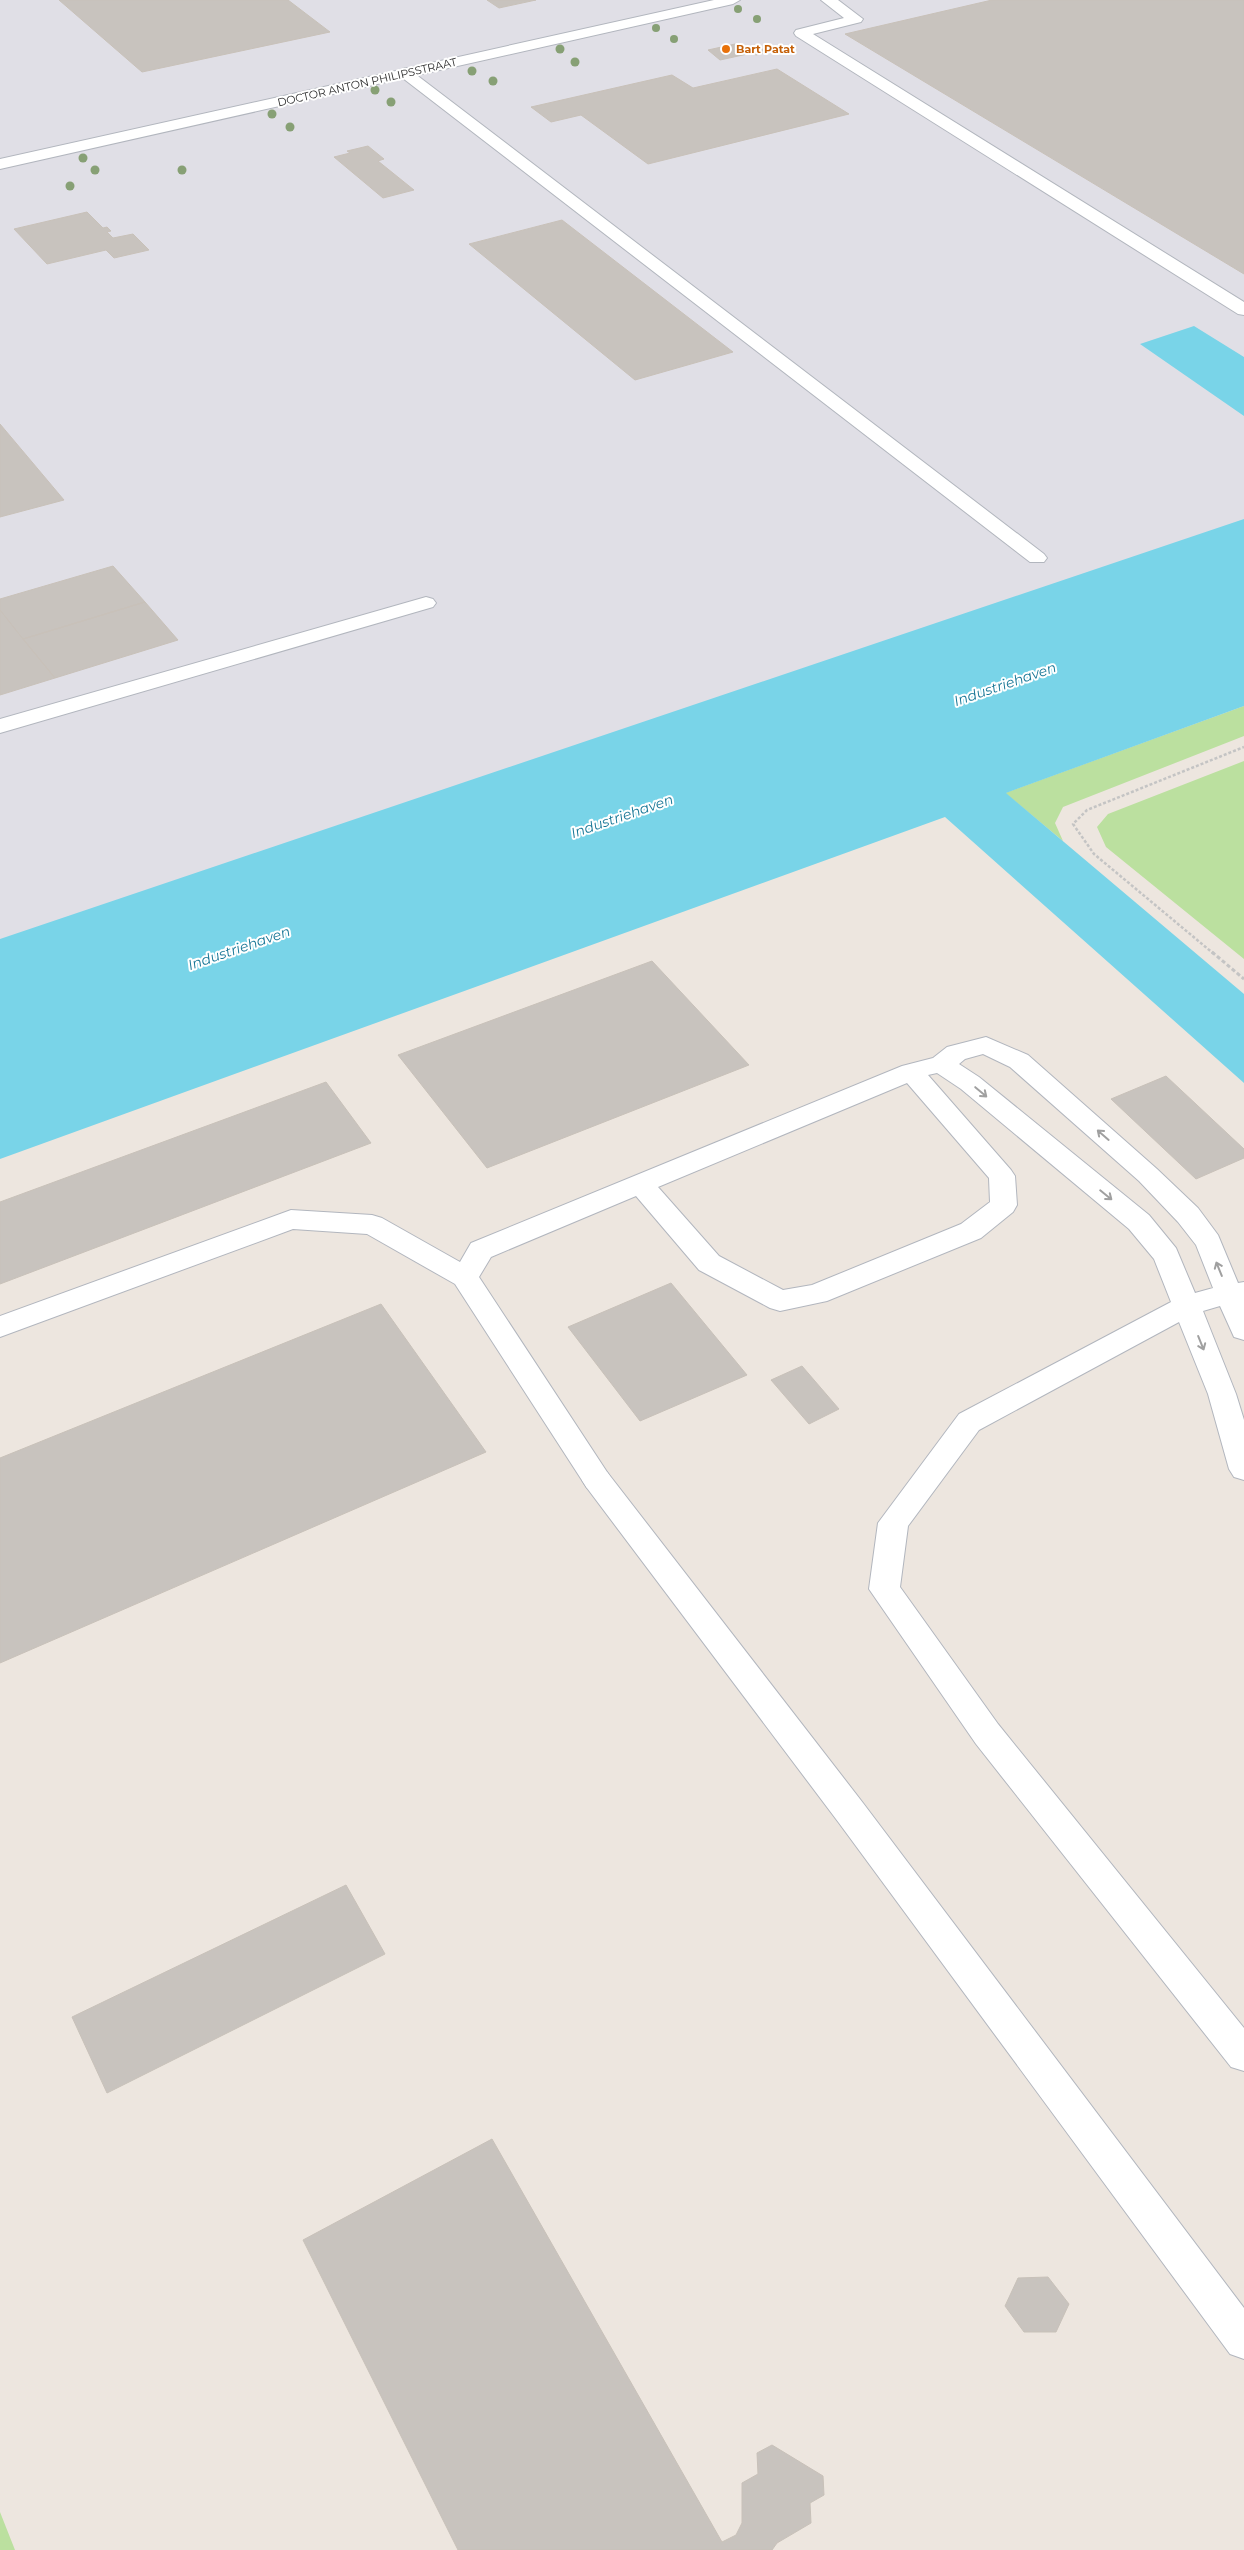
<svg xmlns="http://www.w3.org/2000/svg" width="1244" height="2550" font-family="Montserrat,sans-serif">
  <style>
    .industrial { fill: #e0dfe6 }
    .green { fill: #bbe09f }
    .water { fill: #79d4e8 }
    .building { fill: #c8c3be; stroke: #c8c1b9 }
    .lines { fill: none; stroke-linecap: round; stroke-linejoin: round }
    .lane-casing { stroke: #b2b6be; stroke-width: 2 }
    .street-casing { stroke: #b2b6be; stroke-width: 2 }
    .path-far1 { stroke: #c4c4c4; stroke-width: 2.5; stroke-dasharray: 3 2; stroke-linecap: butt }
    .path { stroke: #c4c4c4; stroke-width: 3; stroke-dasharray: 4 2.5; stroke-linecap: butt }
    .lane { fill: #fff; fill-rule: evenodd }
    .street { fill: #fff; fill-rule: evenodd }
    .tree { fill: #87a075 }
    .oneway { stroke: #a0a0a0 }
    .food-dot { fill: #e8710a; stroke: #fff; stroke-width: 2 }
    .labels { text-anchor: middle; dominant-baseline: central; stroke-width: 4; stroke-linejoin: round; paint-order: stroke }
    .far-food-label { font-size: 11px; font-weight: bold; fill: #c56008; stroke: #fff; text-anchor: start }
    .far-street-label { font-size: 11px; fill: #2c2c2c; stroke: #fff }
    .water-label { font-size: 14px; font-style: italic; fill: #167696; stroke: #fff }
  </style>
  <rect width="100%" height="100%" fill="#ede6df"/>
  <path class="industrial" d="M0,0h1244v581l-1244,423z"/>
  <path class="green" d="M1244,706v30l-181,71 -8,16 8,18 -58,-48z
    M1244,761v198l-138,-112 -9,-20 11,-13z
    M0,2512l15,38h-15z"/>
  <path class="water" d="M1194,326l50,31v59l-104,-72z
    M1244,519v187l-238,87 238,201v89l-299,-266 -945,342v-220z"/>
  <path class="building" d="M59,0h229l42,32 -188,40z
    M487,0h49l-37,8z
    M992,0h252v274l-399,-240z
    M735,44l8,4 13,-3 11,7 -11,3 -4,-2 -32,7 -12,-10z
    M777,69l72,45 -201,50 -67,-49 -30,7 -20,-15 141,-32 21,13z
    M368,146l16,13 -6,2 36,29 -31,8 -49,-41 16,-4 -3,-2z
    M87,212l16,16 4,-1 4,4 -4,1 6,6 20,-4 16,16 -35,8 -8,-8 -59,14 -33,-35z
    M562,220l171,132 -98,28 -166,-136z
    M0,424l64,76 -64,17z
    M113,566l32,36 -122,37 -23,-29v-11z
    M145,602l33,38 -123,38 -32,-39z
    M0,610l23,29 32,39 -55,17z
    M652,961l97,104 -262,103 -89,-113z
    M1166,1076l78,73v9l-48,21 -85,-80z
    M326,1082l45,61 -371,141v-82z
    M671,1283l76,92 -107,46 -72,-94z
    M381,1304l105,148 -486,211v-205z
    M802,1366l37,43 -30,15 -38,-44z
    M346,1885l39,69 -278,139 -35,-76z
    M492,2139l230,403 14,-7 6,-12v-40l16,-9 -1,-21 15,-8 51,31 1,19 -14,8 1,20 -34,20 -5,7h-314l-155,-310z
    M1048,2277l21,27 -13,28h-32l-19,-26 13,-28z"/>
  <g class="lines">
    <g class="lane-casing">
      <path id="lane" d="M821,0h17l25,19 -2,3 -48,12 431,268v13l-6,-1 -442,-278 -2,-3 2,-3 48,-12z
        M405,68l5,2 634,484 3,4 -3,4h-14l-630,-486 -3,-3 3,-3z
        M426,597l7,2 3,4 -3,4 -433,126v-14z
        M986,1037l42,18 129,114 41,39 20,27 20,48 6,-1v58l-10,-3 -14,-31 -17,5 33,83 8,26v60l-10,-3 -5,-8 -21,-75 -29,-72 -200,108 -71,96 -8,61 98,137 246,304v43l-13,-4 -255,-323 -107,-155 9,-66 81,-109 212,-112 -17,-43 -25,-30 -168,-140 -24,-16 -9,2 83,95 4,6 2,29 -4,7 -32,26 -154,63 -47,10 -10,-3 -71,-38 -63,-74 -145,61 -12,20 128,195 5,8 -5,8 -10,3 -10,-3 -132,-204 -88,-50 -74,-5 -293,108v-21l291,-106 81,5 10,3 78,44 11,-19 431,-177 31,-8 14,-11zM983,1054l27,13 129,114 39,41 18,23 17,43 -18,5 -19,-45 -27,-33 -170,-138 -20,-13 6,-5zM907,1083l82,95 1,24 -29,22 -149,61 -29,5 -64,-34 -61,-69z"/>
    </g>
    <g class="street-casing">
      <path id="street" d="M714,0h26l-7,4 -733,165v-10z
        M597,1469l10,3 256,331 381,505v51l-14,-5 -391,-531 -252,-335 -5,-8 5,-8z"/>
    </g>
    <path class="path-far1" d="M1214,954l-120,-100 -21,-30 14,-14 157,-63"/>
    <path class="path" d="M1212,952l32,27"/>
    <use href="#lane" class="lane"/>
    <use href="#street" class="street"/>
  </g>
  <g class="tree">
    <circle cx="738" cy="9" r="4"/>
    <circle cx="757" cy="19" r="4"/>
    <circle cx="656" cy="28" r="4"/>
    <circle cx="674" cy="39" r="4"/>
    <circle cx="560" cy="49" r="4.5"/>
    <circle cx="575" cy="62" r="4.5"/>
    <circle cx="472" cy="71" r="4.5"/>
    <circle cx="493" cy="81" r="4.5"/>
    <circle cx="375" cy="90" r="4.5"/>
    <circle cx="391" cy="102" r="4.5"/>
    <circle cx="272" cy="114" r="4.5"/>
    <circle cx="290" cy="127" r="4.5"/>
    <circle cx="83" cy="158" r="4.5"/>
    <circle cx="95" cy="170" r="4.5"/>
    <circle cx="182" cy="170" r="4.5"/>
    <circle cx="70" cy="186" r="4.5"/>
  </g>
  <defs><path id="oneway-shaft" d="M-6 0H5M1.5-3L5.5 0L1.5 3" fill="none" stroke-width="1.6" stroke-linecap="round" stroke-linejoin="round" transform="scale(1.25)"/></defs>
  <g class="oneway">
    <use href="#oneway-shaft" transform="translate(981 1092) rotate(40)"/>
    <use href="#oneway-shaft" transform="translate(1103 1135) rotate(-139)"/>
    <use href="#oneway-shaft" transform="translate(1106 1195) rotate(39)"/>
    <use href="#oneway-shaft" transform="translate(1219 1269) rotate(-112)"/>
    <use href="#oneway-shaft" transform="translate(1201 1343) rotate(68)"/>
  </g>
  <circle class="food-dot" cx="726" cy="49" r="5"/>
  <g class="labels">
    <g class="far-food-label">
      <text x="736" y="49">Bart Patat</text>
    </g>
    <g class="far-street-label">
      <text transform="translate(367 82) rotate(-13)">DOCTOR ANTON PHILIPSSTRAAT</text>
    </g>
    <g class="water-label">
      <text transform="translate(1005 684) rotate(-19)">Industriehaven</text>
      <text transform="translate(622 816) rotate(-19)">Industriehaven</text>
      <text transform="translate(239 948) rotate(-19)">Industriehaven</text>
    </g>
  </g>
</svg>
